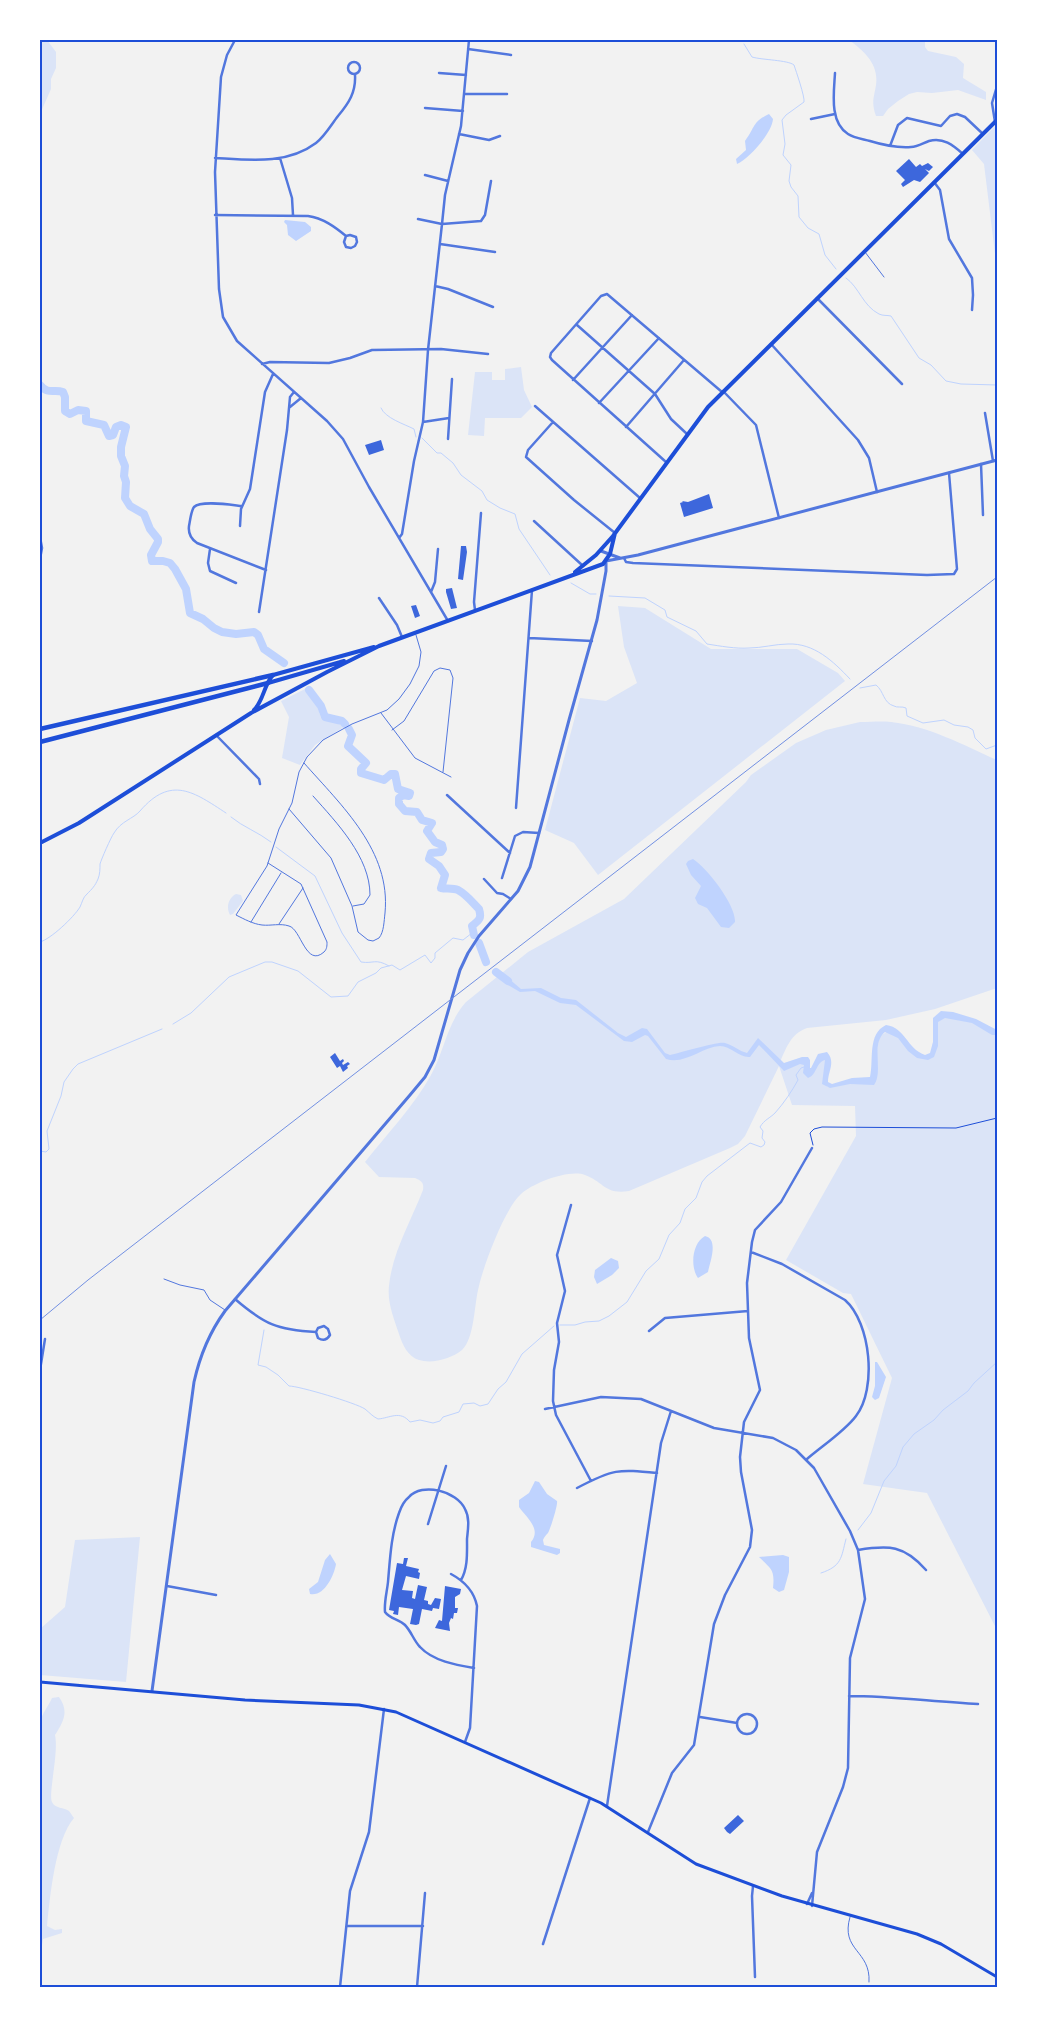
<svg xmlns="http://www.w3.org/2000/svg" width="1037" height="2027" font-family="Quicksand,sans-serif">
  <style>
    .green { fill: #dbe4f7 }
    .water { fill: #bfd3fe }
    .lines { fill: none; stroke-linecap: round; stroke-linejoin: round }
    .stream { stroke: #bfd3fe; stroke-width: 1 }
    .river { stroke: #bfd3fe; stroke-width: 8 }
    .building { fill: #3d67dc }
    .path { stroke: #1d4ed8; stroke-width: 1 }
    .service { stroke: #5277de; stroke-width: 1 }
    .minor { stroke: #5277de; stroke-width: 2.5 }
    .tertiary { stroke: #5277de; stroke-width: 3 }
    .secondary { stroke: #1d4ed8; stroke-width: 3 }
    .primary { stroke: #1d4ed8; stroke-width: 4 }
    .motorway { stroke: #1d4ed8; stroke-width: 4.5 }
    .rail { stroke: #7290e2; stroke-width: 1 }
    .neatline { fill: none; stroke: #1d4ed8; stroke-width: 2 }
  </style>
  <rect width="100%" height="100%" fill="#f2f2f2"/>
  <path class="green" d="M40,40h7l9,12v16l-5,11v10l-11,25z
    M849,40h76v7l3,4 28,6 8,7 -1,14 23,14v8l-28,-10 -26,3 -15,-1 -8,2 -11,7 -10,8 -5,7h-7c-5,-14 -2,-18 0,-31 3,-21 -12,-34 -27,-45z
    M997,124v146l-13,-106 -12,-14z
    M521,367l3,23 8,17 -11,11h-36l-1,18 -16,-1 7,-63h17v8h13v-11z
    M618,606l27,2 66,41h86l41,24 7,8 -247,194 -24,-32 -29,-13 35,-132 26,3 31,-18 -13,-36z
    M305,689l13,19 3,10 14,4 9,5 -29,18 -15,20 -18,-7 7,-41 -8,-16z
    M860,722c11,0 21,-1 31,0 38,4 72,23 106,38v228l-62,21 -49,11 -79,8c-17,6 -21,21 -28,36l3,2 17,-3 7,1 1,10 14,-14 6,-2v29l17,-4 28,-1 7,-44c16,-18 23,8 35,15 5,3 11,3 16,5l7,-36 5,-5 26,3 29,14v596l-70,-137 -64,-9 29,-106 -41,-84 -8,-1 -57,-33 70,-124 -1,-30 -63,-1 -13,-39 -34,70 -7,8 -8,4 -101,43c-24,4 -25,-9 -44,-16 -16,-6 -52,8 -64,19 -16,14 -37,70 -42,92 -5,17 -4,52 -17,64 -11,9 -30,14 -43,10 -11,-3 -17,-16 -20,-26 -5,-15 -12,-32 -10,-48 3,-33 22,-65 34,-96 1,-7 -1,-9 -8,-12l-36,-1 -14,-15c22,-28 49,-56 66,-87 13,-23 16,-52 35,-73l62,-50 96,-53 122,-117 5,-7 45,-32 30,-13z
    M236,894l5,1 2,6 -10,13 -3,1c-4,-7 -2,-17 6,-21z
    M140,1537l-14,145 -86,-7v-46l25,-22 10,-67z
    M59,1697c10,14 5,24 -4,38 4,17 -7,60 -3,67 3,7 12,5 17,9 2,2 3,5 5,7 -19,22 -24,79 -27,108l8,4 7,-1v4l-19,6 -3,20v-236c2,-10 8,-16 12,-25z"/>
  <path class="water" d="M769,114l4,5c-1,14 -24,40 -36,45l-1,-5 10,-9 -1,-9c10,-13 7,-19 24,-27z
    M285,220l20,2 6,5v4l-15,10 -8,-6 -1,-10 -3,-3z
    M693,859c14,9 43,46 42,63l-6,6 -8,-1 -14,-19 -9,-4 -3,-6 6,-12 -10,-11 -5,-11 2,-3z
    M502,973l19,16 20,-1 20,10 15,2 42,33 8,4 16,-9 5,1 18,24 5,2c10,-2 48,-14 55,-12 8,2 14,8 22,10l11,-15 26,25 18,-6h6l2,3v8h1l7,-14 9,-2c9,10 1,19 1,30l4,2 20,-6 18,-1c4,-17 -3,-43 16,-52 20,3 20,23 39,30l5,-2 3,-11v-24l8,-7 12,1 23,7 21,11v5h-5l-20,-12 -27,-5 -7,4v24l-4,11 -6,3 -11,-2 -9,-7 -10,-13 -13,-6c-15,12 -1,39 -11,53l-24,-1 -20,4 -8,-4 3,-24c-9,2 -8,15 -17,18l-5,-5 1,-8 -4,-1 -16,7 -25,-26 -9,12c-11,1 -19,-11 -30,-11 -18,1 -35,19 -54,13l-18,-23 -3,-1 -13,7 -8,-1 -48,-36 -16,-2 -25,-12 -15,1 -12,-7 -9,-10z
    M705,1236c14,3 5,26 3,36l-10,6c-8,-11 -6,-35 7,-42z
    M611,1258l7,3 1,7 -7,7 -15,9 -3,-7 1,-7z
    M875,1362h2l9,15 -7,21 -4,2 -3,-3 3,-11z
    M535,1481l4,1 8,12 10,7c1,4 -7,29 -9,32 -2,2 -4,4 -5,7l1,5 16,4v4l-3,2 -26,-8v-5c11,-13 -5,-25 -12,-35v-7l10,-7z
    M330,1554l6,10c-2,12 -12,33 -26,30l-1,-5 9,-7 7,-22z
    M783,1555l6,2v15l-5,18 -5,2 -6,-4c2,-19 -2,-19 -14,-31z"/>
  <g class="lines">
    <path class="stream" d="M744,44l8,13c10,3 36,3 42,8 2,6 11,32 10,37l-18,13 -4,5 3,24 -2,11 8,10 -2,16 2,6 7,9 1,21 9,11 11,6 6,21 11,14
      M846,278c13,9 17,28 33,36 4,2 8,1 12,2l28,42 12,7 15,16 15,3 36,1
      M381,408c4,10 23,16 33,21l2,8
      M422,438l15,15h4l12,10 8,12 21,16 5,9 13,8 15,6 4,15 31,46
      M571,583l19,11h6
      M609,596l36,2 20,12 2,7 29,14 11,13c13,2 29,5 42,4 13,0 26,-4 39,-4 26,-1 45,17 62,35
      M860,688l16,-3c8,6 7,18 18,21 3,2 8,0 12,2l1,8 16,7 21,-3 10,5 14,2 5,3 2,8 11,11 11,-4
      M231,817c12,10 27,15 40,25
      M276,847l39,29 27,57 19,29c13,2 14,-4 28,4
      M40,942c11,-3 34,-25 40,-35 2,-4 3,-10 7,-13 5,-5 8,-8 11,-15 2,-5 2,-10 2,-15 1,-4 11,-27 14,-31 7,-12 19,-14 26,-22 31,-36 54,-19 86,2
      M173,1024l18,-11 38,-36 36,-15h7l26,9 33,26 17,-1 10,-14 18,-9 5,-5 11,-3 8,5 25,-15 6,8 4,-5v-5l18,-15 10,2 9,-7
      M40,1151l6,1 3,-3 -2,-18 14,-35 3,-14 9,-13 5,-5 84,-35
      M560,1325h15l10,-3 14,-1 10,-5 18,-14 19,-31 13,-12 10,-24 11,-12 5,-14 11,-11 6,-16 5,-6 43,-33 11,4 3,-2 1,-3 -3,-4 1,-7 -3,-4c4,-7 10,-9 15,-14 9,-10 17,-22 23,-33l-2,-5 5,-7 3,-1
      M264,1330l-6,35 8,2 12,8 11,11c10,0 67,17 76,23 5,4 7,7 13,10 12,-1 22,-9 32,3l10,-2 13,3 7,-2 3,-4 16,-5 4,-8 11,-1 6,3 8,-2 10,-15 8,-7 16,-28 32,-28
      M858,1530l13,-17 13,-32 12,-15 7,-19 11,-13 20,-14 9,-10 25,-19 6,-8 23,-21
      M821,1573c21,-7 20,-15 25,-34"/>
    <path class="river" d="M40,385c8,10 14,4 23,7l2,5v14l5,3 8,-4 8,1v10l18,4 5,11 4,-1 3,-8 5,-2 5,2 -5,20v9l4,10 -1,10 2,6 -1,16 5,8 14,8 6,15 8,10v3l-7,13 1,6h11l7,2 5,6 11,20 4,24 13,6 11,9 8,4 14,2 18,-2 4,3 6,14 20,14
      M309,690l12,16 4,11 17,4 3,3
      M349,729l3,6 -4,11 18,17 -5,6v4l23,7 7,-6h4l3,15 12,4 -1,3 -6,-1 -4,3v6l6,7 12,1 5,8 10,3 -5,8 8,11 7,3 1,4 -2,3 -10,1 -2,6 10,7 6,9 -4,13c5,1 12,0 17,2 9,5 14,12 21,19 3,10 0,11 -7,17l2,9
      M479,943l7,19
      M496,972l12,9"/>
  </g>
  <path class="building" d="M909,159l7,8 4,-3 2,2 6,-3 5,4 -4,4 -4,-2 4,4 -9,9 -6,-2 -11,7 -2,-3 4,-4 -9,-9z
    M381,440l3,10 -15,5 -4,-10z
    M709,494l4,14 -29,9 -4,-14 3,-1 -1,-1 6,1z
    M461,546h5l1,6 -4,28 -5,-1z
    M452,588l5,20 -6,1 -5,-17v-3z
    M416,605l4,11 -5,2 -4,-12z
    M335,1053l5,8 3,-2 1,2 -2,2 1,2 5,-3 2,2 -3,2 1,2 -5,4 -3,-6 -3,2 -7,-11z
    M404,1558h4l-2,8 13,3 -1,3 2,1 -1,6 -13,-3 -4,14 11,1 -1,7 3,1 3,-14 9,2 -3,13 4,1v3l3,1 4,-7 6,1 -2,10 -6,-1 -1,3 -10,-2 -3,15 -3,1 -6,-1 3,-15 -14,-2 -1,8 -5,-1 1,-3 -5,-1 8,-47 6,1z
    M445,1586l16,3 -1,5 -5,3v11h3l-1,5h-3l-1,6 -2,-1 -2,5 1,8 -15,-3 4,-8 3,1z
    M738,1815l6,6 -14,13 -3,-2 -3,-4z"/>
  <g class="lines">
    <path class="path" d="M813,1145l-3,-12 4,-4 8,-2 134,1 41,-10"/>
    <path class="service" d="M865,252l19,25
      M381,713l34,45 36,19
      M392,730l12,-9 30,-50 6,-3 10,2 3,8 -10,94
      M313,796c24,27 57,61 57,99l-6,9 -11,2
      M289,809l42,49 21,48 6,26 10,8 5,1 6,-3c5,-6 5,-17 6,-25 6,-62 -43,-107 -81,-150
      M268,863l33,21 26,58c0,4 0,7 -3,10 -18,16 -23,-23 -35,-26 -9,-3 -18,0 -27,-1 -9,-1 -18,-6 -26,-10l31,-49 12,-37 13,-26 7,-31 8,-15 16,-17 29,-16 35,-14 12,-11 11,-15 9,-18 2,-14 -5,-17
      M251,922l30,-49
      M279,924l24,-36
      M164,1279l16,6 24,5 6,10 15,10
      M850,1917c-10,34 21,33 19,65"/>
    <path class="minor" d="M235,40l-8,15 -6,22 -6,95 4,117 4,28 14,24 90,80 16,18 26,48 79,134
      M746,40h1
      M468,49l43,6
      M348 68a6 6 0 1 1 12 0a6 6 0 1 1-12 0Z
      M439,73l27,2
      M835,73c-1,19 -6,49 13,61 6,4 15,5 22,7 13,4 28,7 41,6 7,0 12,-4 18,-6 14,-4 24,4 34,13
      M465,94h42
      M425,108l38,3
      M811,119l24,-5
      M995,122l-3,-19 5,-17
      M459,134l30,6 11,-4
      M890,146l8,-21 9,-7 34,8 9,-10 7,-2 8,3 18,17
      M215,158c34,2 72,7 101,-15 9,-7 15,-18 22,-27 11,-13 18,-24 17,-41
      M280,158l12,40 1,17
      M425,175l23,6
      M934,182l6,8 9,49 23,39 1,17 -1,15
      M215,215l93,1c15,2 27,11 38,20l-2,6 2,5 5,1 4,-2 2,-4 -1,-5 -6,-2 -4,1
      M418,219l24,5 39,-3 4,-6 6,-34
      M440,244l55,8
      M435,286l13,3 45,18
      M817,298l85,86
      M577,325l78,69 16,25 16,15
      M771,344l87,96 11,18 8,34
      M262,364l8,-2 59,1 21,-5 22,-8 69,-1 47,5
      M573,380l59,-65
      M723,391l33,34 23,93
      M599,403l60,-65
      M535,406l105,92
      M290,407l11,-9
      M985,413l8,48
      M423,422l26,-4
      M553,422l-25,28 -2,7 48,43 41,33
      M626,427l58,-67
      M448,439l4,-60
      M666,462l-114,-102 -2,-3 1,-4 50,-57 6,-2 115,98
      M981,464l2,51
      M242,506c-10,-1 -41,-6 -48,1 -3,4 -4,14 -5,19 -1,8 2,13 8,17l69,27
      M534,521l48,44
      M240,526l1,-17 9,-20 15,-97 8,-18
      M40,537l2,11 -2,11
      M399,538l3,-4 12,-73 9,-39 5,-72 14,-126 3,-29 16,-69 8,-86
      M210,549l-2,14 2,8 26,12
      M624,558l2,4 7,1 294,12 27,-1 3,-5 -8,-96
      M431,592l4,-10 3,-33
      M379,598l18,27 5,12
      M475,610l-1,-8 7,-89
      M259,612l28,-182 3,-33 4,-5
      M529,638l63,3
      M216,735l43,44 1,5
      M447,795l63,58
      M516,808l16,-218
      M502,878l13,-42 8,-4 16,1
      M484,879l13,14 6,1 8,5
      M571,1205l-14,50 8,36 -8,32 2,19 -5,28 -1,31 3,14 35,66
      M751,1252l31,12 63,36c26,23 32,89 11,116 -11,15 -34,30 -49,43
      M235,1299c29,25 42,31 81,33l2,6c5,3 9,2 12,-3l-2,-6 -4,-3 -6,2 -2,4
      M649,1331l16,-13 83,-7
      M40,1370l5,-31
      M545,1409l56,-12 40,2 73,29 59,10 23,12 18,18 36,63 8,19 7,49 -15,59 -2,110 -5,19 -26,65 -5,54
      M577,1488c36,-19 41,-19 80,-15
      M428,1524l18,-58
      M858,1550c31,-5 46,-5 68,20
      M451,1574c13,7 23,17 26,32l-7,122 -5,14
      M461,1580c7,-12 6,-27 6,-41 1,-10 3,-21 -2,-30 -8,-18 -43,-27 -56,-12 -5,4 -8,10 -10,16 -8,22 -9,46 -11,69 -1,10 -4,20 -3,30 5,7 14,7 20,13 6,6 9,16 15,22 13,14 36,18 54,21
      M167,1586l49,9
      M849,1696c43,0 86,6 129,8
      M737 1724a10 10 0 1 1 20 0a10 10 0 1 1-20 0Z
      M700,1717l37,6
      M607,1806l54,-363 10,-32
      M648,1832l24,-59 22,-28 20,-121 11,-29 25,-48 2,-17 -11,-58 -1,-15 4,-35 16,-32 -11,-52 -2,-55 5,-41 3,-12 26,-28 31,-54
      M753,1886l-1,10 3,81
      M807,1904l5,-11
      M347,1926h76
      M543,1944l47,-146
      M340,1987l10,-96 19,-59 15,-123
      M417,1987l8,-94"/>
    <path class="tertiary" d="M601,551l19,7
      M152,1691l42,-309c6,-27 15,-49 31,-71l185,-216 15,-18 9,-17 26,-90 8,-17 11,-17 39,-45 12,-24 39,-147 28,-100 9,-49v-10l32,-6 359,-95"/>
    <path class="secondary" d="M40,1682l205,18 114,5 37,7 205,91 95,61 86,32 135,38 24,10 56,33"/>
    <path class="primary" d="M575,572l21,-17 17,-19 95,-129 289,-287
      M268,683l76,-22
      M254,710c10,-10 10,-26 19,-35l101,-28
      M40,843l39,-20 172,-110 76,-41 52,-26 224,-82 7,-10 5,-21"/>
    <path class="motorway" d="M40,729l233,-54
      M40,742l228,-59"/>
    <path class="rail" d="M40,1320l48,-40 909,-703"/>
  </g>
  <rect width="1037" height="2027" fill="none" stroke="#ffffff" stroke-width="82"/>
  <rect x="41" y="41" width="955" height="1945" class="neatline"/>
</svg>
